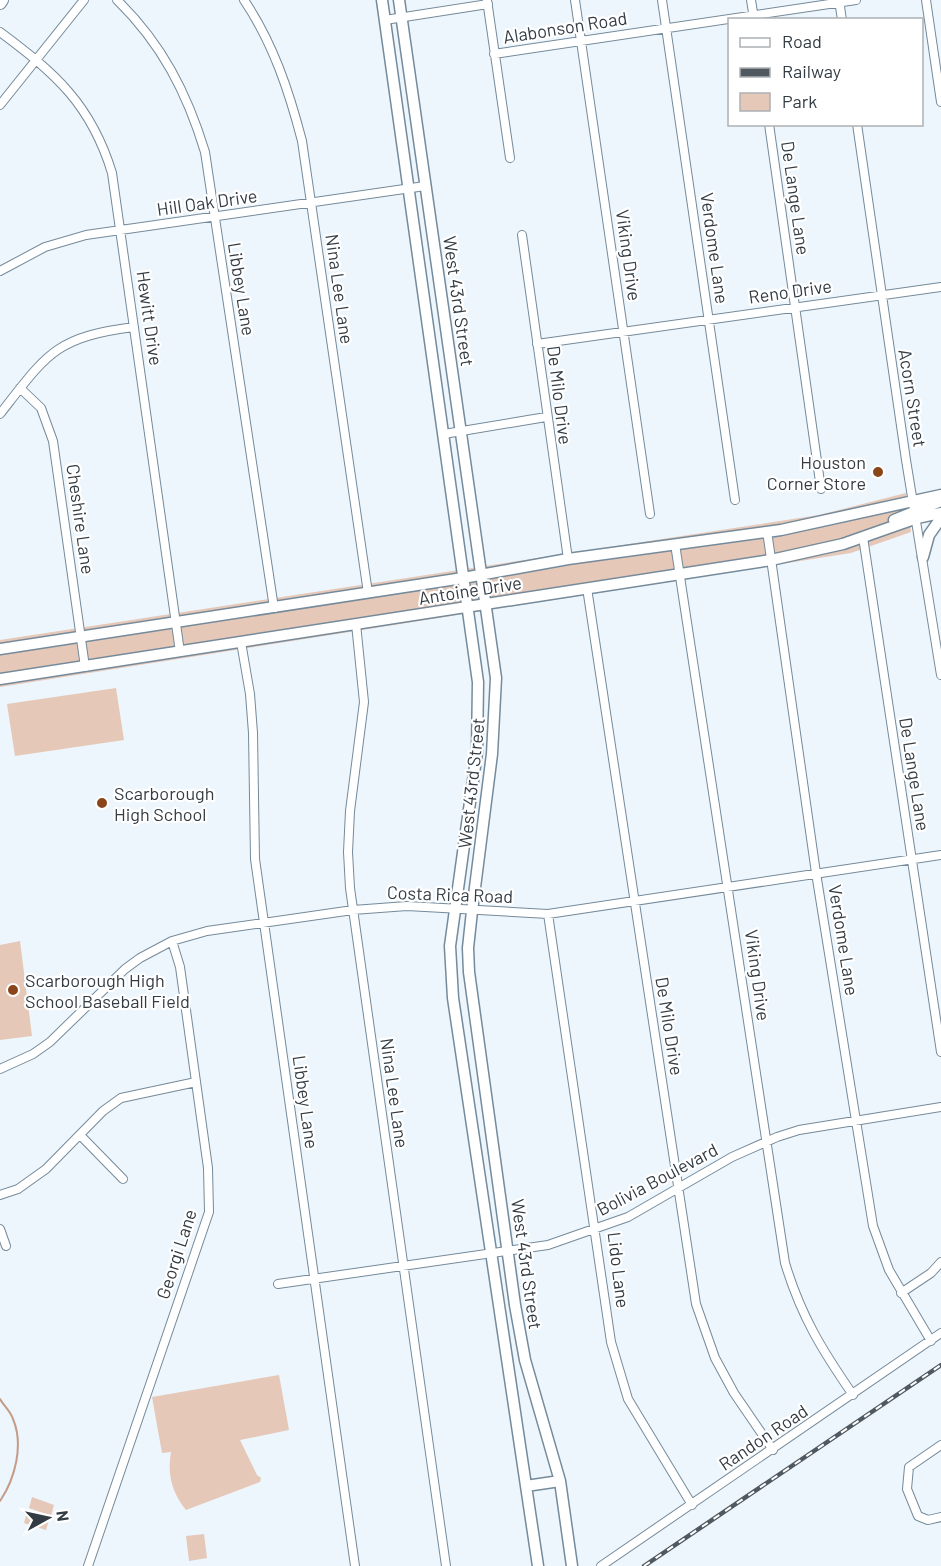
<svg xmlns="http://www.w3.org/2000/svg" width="941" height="1566" font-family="Barlow,sans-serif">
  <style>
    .green { fill: #e5c8b8 }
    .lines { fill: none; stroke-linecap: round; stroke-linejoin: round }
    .stream { stroke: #c39c86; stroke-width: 2 }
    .minor-casing { stroke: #758a9a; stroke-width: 10 }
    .major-casing { stroke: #758a9a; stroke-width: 13 }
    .highway-casing { stroke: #758a9a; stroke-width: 14 }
    .minor { stroke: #fff; stroke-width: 8 }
    .major { stroke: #fff; stroke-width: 10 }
    .highway { stroke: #fff; stroke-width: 12 }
    .rail-casing { stroke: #505960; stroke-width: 4.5 }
    .rail { stroke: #fff; stroke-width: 2; stroke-dasharray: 7; stroke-linecap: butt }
    .poi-dot { fill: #8a461a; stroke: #fff; stroke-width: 2 }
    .labels { text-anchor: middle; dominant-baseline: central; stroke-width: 4.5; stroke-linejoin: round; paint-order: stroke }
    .street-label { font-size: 18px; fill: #333c43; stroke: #fff }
    .poi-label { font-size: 18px; fill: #333c43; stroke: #fff; text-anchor: start }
  </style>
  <rect width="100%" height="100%" fill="#edf6fd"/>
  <path class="green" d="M906,493l5,39 -60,21 -851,134v-47l819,-125z
    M116,688l8,52 -109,16 -8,-52z
    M20,941l12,95 -32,4v-95z
    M279,1375l10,55 -49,10 17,35 4,3 -1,4 -74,28c-14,-17 -19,-36 -15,-58l-9,1 -10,-56z
    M32,1497l22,8 -3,11 -22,-8z
    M27,1512l22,8 -3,10 -22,-7z
    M204,1534l3,24 -18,3 -3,-25z"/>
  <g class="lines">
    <path class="stream" d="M0,1399c4,7 11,13 13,20 11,26 2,60 -13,82"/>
    <g class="minor-casing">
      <path id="minor" d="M117,0c45,44 70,93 88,152l69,456
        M244,0c29,43 45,91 58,141l66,452
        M487,0l23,158
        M575,0l75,514
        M662,0l73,500
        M751,0l3,19
        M839,0l3,20
        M926,0l15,102
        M385,20l103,-16
        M0,32c55,41 91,72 112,141l68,479
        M494,54l362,-54
        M0,105l84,-105
        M769,124l52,365
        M857,124l49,336 35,215
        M522,235l46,324
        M0,271l45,-24 41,-12 339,-49
        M537,344l404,-57
        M20,388l21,20 12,33 32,226
        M0,414c47,-60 55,-77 134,-87
        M444,434l102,-17
        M767,531l49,342 57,353 16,44 42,71
        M863,537l78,515
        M675,544l110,719c16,53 37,87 68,132
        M587,588l109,716 19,54 19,35 39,57
        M356,624l8,78 -14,109 -2,41 2,36 96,678
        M241,642l9,52 3,39 2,126 100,707
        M548,914l63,428 17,57 64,106
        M0,1069l33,-15 17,-12 75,-73 15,-11 32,-17 35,-10 146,-21 54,-4 141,8 393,-59
        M80,1135l43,44
        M0,1195l18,-6 28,-20 57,-58 18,-13 75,-16
        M0,1229l6,17
        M278,1284l270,-39 80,-28 104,-60 45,-20 22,-7 142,-23
        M901,1293l30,-20 10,-11
        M941,1445l-32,22 -2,22 11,27 10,4 13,-3
        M88,1566l121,-354 -1,-44 -28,-201 -8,-26
        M601,1566l340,-233"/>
    </g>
    <g class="major-casing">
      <path id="major" d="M382,0l96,682 -1,70 -27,194 3,52 85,568
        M399,0l97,678 -4,76 -20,157 -4,37 1,24 46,333 10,55 35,121 12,85
        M894,520l47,-19
        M923,557l6,-22 12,-17
        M0,649l463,-71 105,-19 213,-29 160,-35
        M0,679l771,-119 72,-16 74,-26 24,-5
        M526,1486l34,-5"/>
    </g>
    <g class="highway-casing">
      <path id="highway" d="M0,3l2,-3"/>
    </g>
    <use href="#minor" class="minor"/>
    <use href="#major" class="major"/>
    <use href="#highway" class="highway"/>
    <g class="rail-casing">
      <path id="rail" d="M644,1566l297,-201"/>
    </g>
    <use href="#rail" class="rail"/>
  </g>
  <g class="poi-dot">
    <circle cx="878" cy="472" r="6"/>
    <circle cx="102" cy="803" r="6"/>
    <circle cx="13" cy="990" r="6"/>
  </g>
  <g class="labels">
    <g class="street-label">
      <text transform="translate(565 27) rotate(-9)">Alabonson Road</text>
      <text transform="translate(796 198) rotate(82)">De Lange Lane</text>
      <text transform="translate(207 202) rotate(-8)">Hill Oak Drive</text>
      <text transform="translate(715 248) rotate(82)">Verdome Lane</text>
      <text transform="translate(629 255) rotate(82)">Viking Drive</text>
      <text transform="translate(242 289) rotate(81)">Libbey Lane</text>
      <text transform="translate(340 289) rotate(82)">Nina Lee Lane</text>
      <text transform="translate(790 291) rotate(-8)">Reno Drive</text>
      <text transform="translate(459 301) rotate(82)">West 43rd Street</text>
      <text transform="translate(150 318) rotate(82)">Hewitt Drive</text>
      <text transform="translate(560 395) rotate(83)">De Milo Drive</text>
      <text transform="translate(913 398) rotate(81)">Acorn Street</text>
      <text transform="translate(81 519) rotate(82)">Cheshire Lane</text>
      <text transform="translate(470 590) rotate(-9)">Antoine Drive</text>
      <text transform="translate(915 774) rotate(81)">De Lange Lane</text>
      <text transform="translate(471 783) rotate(-84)">West 43rd Street</text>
      <text transform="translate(450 894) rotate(2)">Costa Rica Road</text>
      <text transform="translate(844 940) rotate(81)">Verdome Lane</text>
      <text transform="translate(758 975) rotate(82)">Viking Drive</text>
      <text transform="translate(670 1026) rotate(81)">De Milo Drive</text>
      <text transform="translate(395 1093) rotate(82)">Nina Lee Lane</text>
      <text transform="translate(306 1102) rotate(82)">Libbey Lane</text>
      <text transform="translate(657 1179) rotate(-28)">Bolivia Boulevard</text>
      <text transform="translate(176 1254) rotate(-72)">Georgi Lane</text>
      <text transform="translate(527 1264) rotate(82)">West 43rd Street</text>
      <text transform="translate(619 1270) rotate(83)">Lido Lane</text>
      <text transform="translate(763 1437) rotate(-34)">Randon Road</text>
    </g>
    <g class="poi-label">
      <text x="866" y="462" text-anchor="end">Houston<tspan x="866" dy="21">Corner Store</tspan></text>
      <text x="114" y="793">Scarborough<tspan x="114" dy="21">High School</tspan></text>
      <text x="25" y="980">Scarborough High<tspan x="25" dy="21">School Baseball Field</tspan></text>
    </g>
  </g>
  <rect x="728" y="18" width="195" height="108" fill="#ffffff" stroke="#adb1b4" stroke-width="1.5"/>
  <rect x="740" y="38" width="30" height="9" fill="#ffffff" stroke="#adb1b4" stroke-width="1.5"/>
  <text x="782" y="48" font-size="18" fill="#333c43">Road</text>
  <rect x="740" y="68" width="30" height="9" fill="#505960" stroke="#adb1b4" stroke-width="1.5"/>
  <text x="782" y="78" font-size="18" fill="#333c43">Railway</text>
  <rect x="740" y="93" width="30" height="18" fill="#e5c8b8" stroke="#adb1b4" stroke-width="1.5"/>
  <text x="782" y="108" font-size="18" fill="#333c43">Park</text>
  <g transform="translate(48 1518) rotate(82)" stroke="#ffffff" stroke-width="4.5" paint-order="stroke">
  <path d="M0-4.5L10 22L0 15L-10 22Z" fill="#333c43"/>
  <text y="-9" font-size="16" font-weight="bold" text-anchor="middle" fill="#333c43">N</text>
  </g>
</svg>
